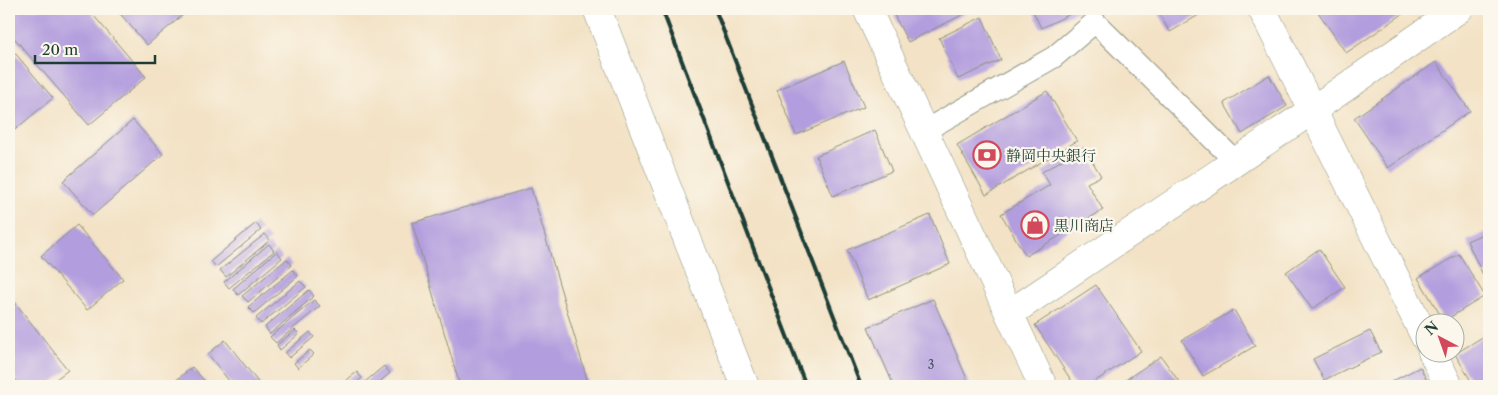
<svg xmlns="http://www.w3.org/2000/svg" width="1498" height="395" font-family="'Libre Caslon Text','Noto Serif JP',serif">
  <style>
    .building { fill: #b29dde }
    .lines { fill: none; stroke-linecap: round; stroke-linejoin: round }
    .lane-casing { stroke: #89907c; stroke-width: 23 }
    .street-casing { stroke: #89907c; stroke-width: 29 }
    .lane { stroke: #fff; stroke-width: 21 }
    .street { stroke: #fff; stroke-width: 28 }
    .rail { stroke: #1f3d34; stroke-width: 4 }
    .labels { text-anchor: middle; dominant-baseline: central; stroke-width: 4.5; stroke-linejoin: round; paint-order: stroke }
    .number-label { font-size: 12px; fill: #44555e }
    .poi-label { font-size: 15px; fill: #1f3d34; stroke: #fbf7ec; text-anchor: start }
  </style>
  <rect width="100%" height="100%" fill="#fbf7ec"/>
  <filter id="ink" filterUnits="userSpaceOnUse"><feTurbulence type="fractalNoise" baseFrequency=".02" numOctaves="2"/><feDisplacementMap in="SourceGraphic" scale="10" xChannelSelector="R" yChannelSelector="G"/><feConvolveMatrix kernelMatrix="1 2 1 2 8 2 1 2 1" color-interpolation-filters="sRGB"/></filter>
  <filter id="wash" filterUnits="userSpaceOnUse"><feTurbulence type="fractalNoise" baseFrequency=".0096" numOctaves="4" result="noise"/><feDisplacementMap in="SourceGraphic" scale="20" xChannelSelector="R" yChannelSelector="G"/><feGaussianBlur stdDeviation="1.12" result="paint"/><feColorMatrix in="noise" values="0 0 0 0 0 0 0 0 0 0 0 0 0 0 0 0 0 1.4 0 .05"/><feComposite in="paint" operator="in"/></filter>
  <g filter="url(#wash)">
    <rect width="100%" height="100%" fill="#f3e2c5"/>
    <g id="blocks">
      <path class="building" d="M9,9h79l58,68 -57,48 -80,-93z
        M116,9h74l-43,36z
        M901,9h73l-66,33 -15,-29z
        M1032,9h49l-40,19z
        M1156,9h53l-39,23z
        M1316,9h94l-64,44z
        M982,17l19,43 -43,19 -19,-41z
        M9,46l44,52 -42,35 -2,-2z
        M844,61l20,46 -68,28 -19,-45z
        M1436,62l34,49 -82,57 -34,-50z
        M1269,75l18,31 -45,28 -18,-31z
        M1047,91l30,50 -91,54 -29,-50z
        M133,120l30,34 -70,61 -30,-34z
        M875,130l17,41 -59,25 -17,-40z
        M1084,147l17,29 -14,7 16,27 -77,46 -25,-42 49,-29 -8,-13z
        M531,188l58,198h-129l-48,-163z
        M930,215l20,49 -82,36 -21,-50z
        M256,223l5,7 -45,37 -5,-6z
        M77,225l46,54 -36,31 -46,-54z
        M1489,231v41l-6,3 -16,-34z
        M265,234l5,6 -44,37 -6,-7z
        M269,244l5,7 -45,37 -5,-6z
        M1319,249l26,38 -33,22 -26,-37z
        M277,251l5,7 -44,37 -5,-6z
        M1459,254l26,42 -41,25 -26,-43z
        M287,259l5,6 -44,37 -6,-6z
        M293,270l5,6 -44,37 -6,-6z
        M300,281l6,6 -45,37 -5,-6z
        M1096,285l45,66 -53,35h-13l-40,-61z
        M309,290l5,6 -44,38 -5,-7z
        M10,296l58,74 -21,16h-26l-12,-15z
        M933,299l37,87h-76l-26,-59z
        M314,300l6,6 -44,37 -6,-6z
        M1234,310l21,36 -52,30 -21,-36z
        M295,330l4,4 -19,16 -3,-5z
        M1370,331l11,21 -57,28 -11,-21z
        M310,332l4,5 -25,21 -4,-5z
        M1489,333v53h-15l-19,-32z
        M225,340l36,46h-28l-25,-32z
        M310,350l4,4 -16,14 -4,-5z
        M1161,356l21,30h-59l-2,-3z
        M384,366l6,7 -15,13h-15z
        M192,367l17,19h-33l-3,-3z
        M1420,367l10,19h-47z
        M357,372l5,6 -10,8h-13z"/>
    </g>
  </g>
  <g filter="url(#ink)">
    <use href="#blocks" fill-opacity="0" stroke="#89907c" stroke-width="1"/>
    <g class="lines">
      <g class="lane-casing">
        <path id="lane" d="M924,131l130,-74 41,-35 141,140"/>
      </g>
      <g class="street-casing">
        <path id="street" d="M597,9l148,377
          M867,9l176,377
          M1262,9l164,330
          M1009,314l302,-203 148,-102
          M1432,352l17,34"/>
      </g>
      <use href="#lane" class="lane"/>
      <use href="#street" class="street"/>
      <path class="rail" d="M662,9l144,377
        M715,9l146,377"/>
    </g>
  </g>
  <defs>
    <g id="bank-ring" transform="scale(1.4375)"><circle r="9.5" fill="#fbf7ec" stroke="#d1495b" stroke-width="1.5"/><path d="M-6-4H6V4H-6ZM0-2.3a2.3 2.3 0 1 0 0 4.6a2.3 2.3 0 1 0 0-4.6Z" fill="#d1495b"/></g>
    <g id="shop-ring" transform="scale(1.4375)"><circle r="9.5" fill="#fbf7ec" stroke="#d1495b" stroke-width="1.5"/><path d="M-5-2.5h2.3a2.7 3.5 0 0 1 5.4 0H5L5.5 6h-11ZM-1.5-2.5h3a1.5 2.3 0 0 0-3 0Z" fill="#d1495b"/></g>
  </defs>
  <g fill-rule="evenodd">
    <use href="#bank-ring" x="987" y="155"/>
    <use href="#shop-ring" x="1035" y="225"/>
  </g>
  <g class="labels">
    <g class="number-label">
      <text x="931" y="364">3</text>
    </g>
    <g class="poi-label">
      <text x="1006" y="155">静岡中央銀行</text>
      <text x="1054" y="225">黒川商店</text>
    </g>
  </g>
  <rect width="1498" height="395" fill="none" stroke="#fbf7ec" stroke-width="30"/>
  <g transform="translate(1440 338) rotate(319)"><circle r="24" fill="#fbf7ec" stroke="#a3ada2"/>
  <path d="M0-4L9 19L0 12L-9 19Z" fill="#d1495b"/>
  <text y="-8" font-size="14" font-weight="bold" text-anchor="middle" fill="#1f3d34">N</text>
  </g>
  <path d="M35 55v8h120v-8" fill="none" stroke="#1f3d34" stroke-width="2.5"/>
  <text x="42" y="55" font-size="15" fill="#1f3d34" stroke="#fbf7ec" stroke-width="4" paint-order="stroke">20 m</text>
</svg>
